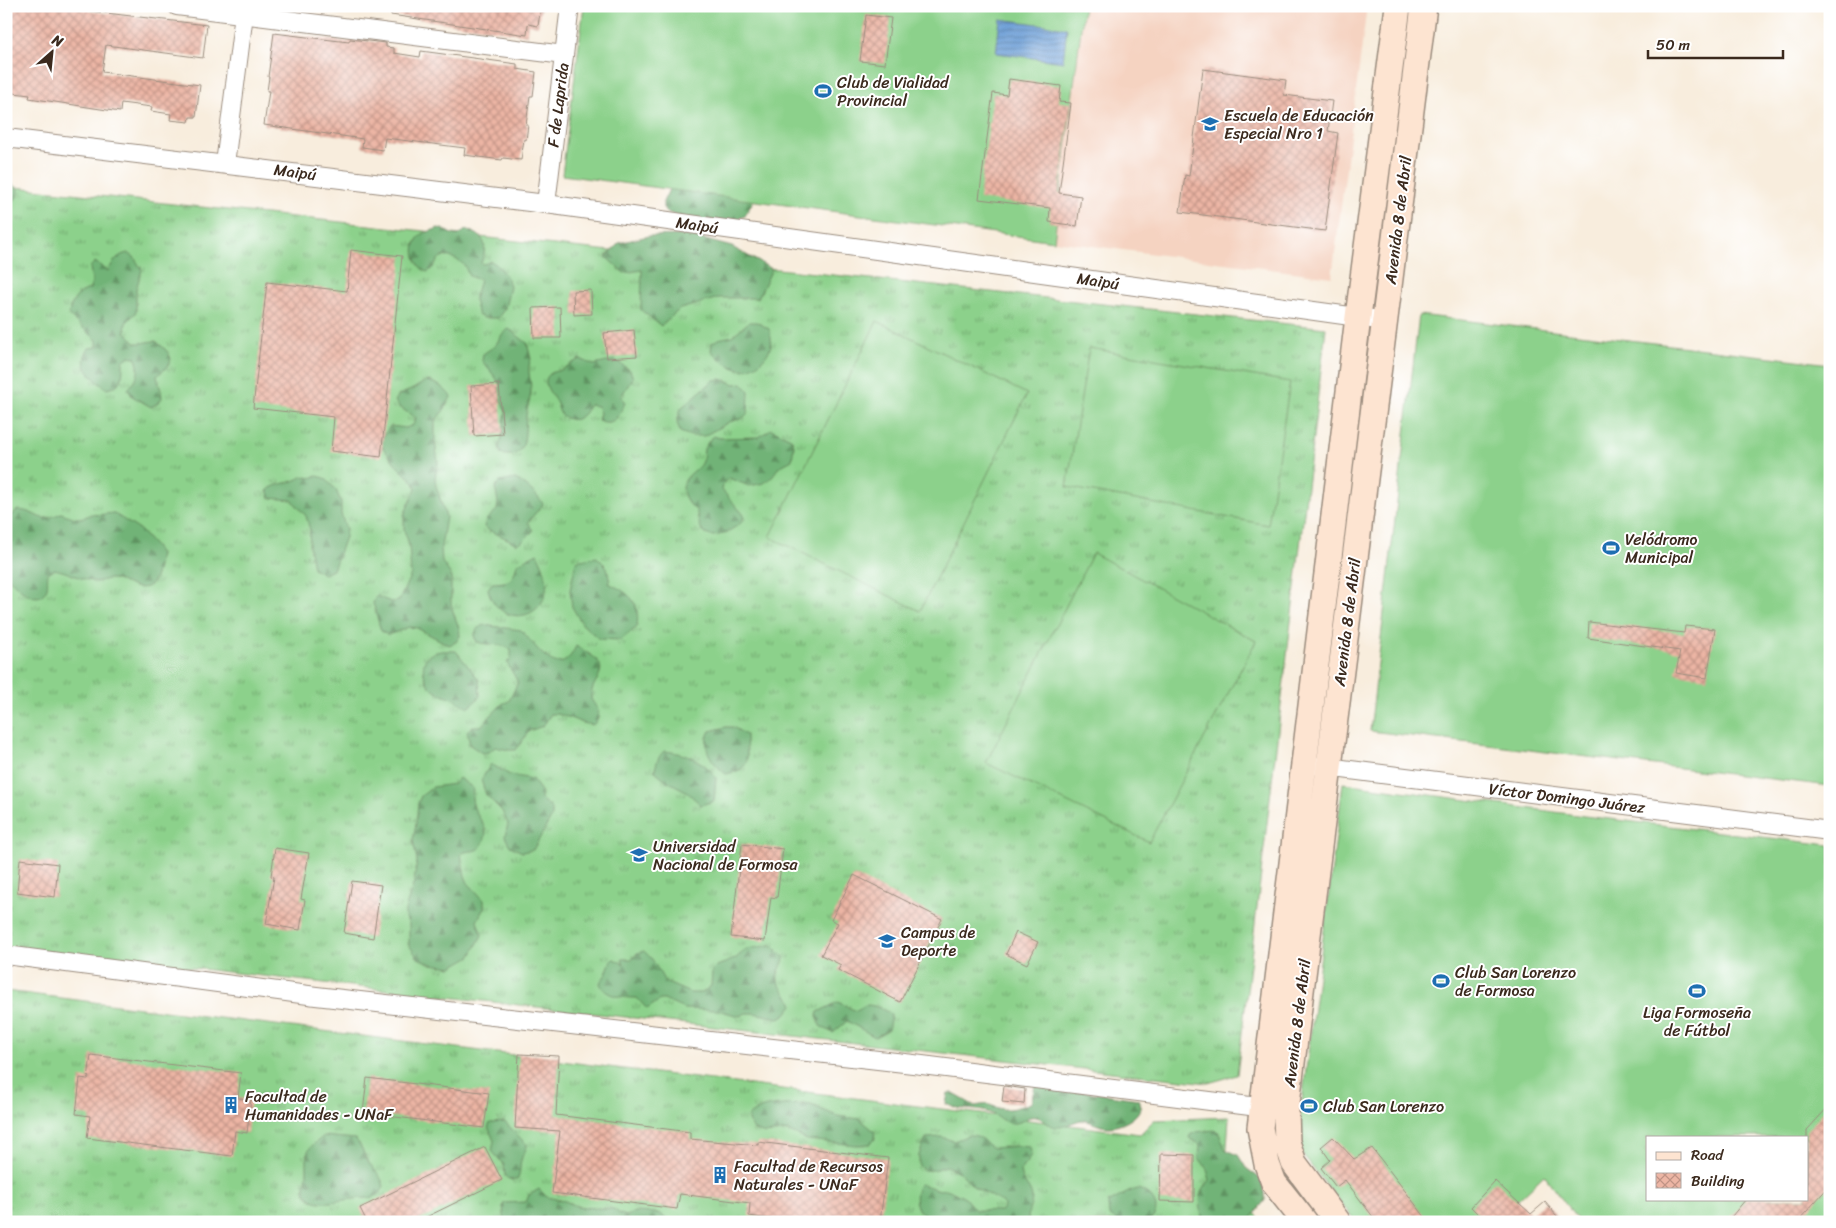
<svg xmlns="http://www.w3.org/2000/svg" width="1836" height="1228" font-family="Sriracha,sans-serif">
  <style>
    .built { fill: #f5d3c1 }
    .grass { fill: url(#grass-tufts); stroke: #647e54 }
    .forest { fill: url(#forest-firs); stroke: #566e4a }
    .pitch { fill: #8cd18b; stroke: #647e54; fill-rule: evenodd }
    .water { fill: url(#water-rules); stroke: #52647a }
    .building { fill: url(#building-cross-hatch) }
    .lines { fill: none; stroke-linecap: round; stroke-linejoin: round }
    .minor-casing { stroke: #9a8c7e; stroke-width: 20 }
    .secondary-casing { stroke: #9a8c7e; stroke-width: 28 }
    .minor { stroke: #fff; stroke-width: 18 }
    .secondary { stroke: #fde4d1; stroke-width: 25 }
    .labels { text-anchor: middle; dominant-baseline: central; stroke-width: 4; stroke-linejoin: round; paint-order: stroke }
    .poi-label { font-size: 16px; fill: #3b2a1e; stroke: #fff; text-anchor: start }
    .street-label { font-size: 16px; fill: #3b2a1e; stroke: #fff }
  </style>
  <defs>
    <pattern id="grass-tufts" width="24" height="20" patternUnits="userSpaceOnUse" patternTransform="scale(1.25)"><rect width="24" height="20" fill="#8cd18b"/><path d="M3 7l-1-3M5 7V3M7 7l1-3M15 17l-1-3M17 17v-4M19 17l1-3" fill="none" stroke="#74aa71"/></pattern>
    <pattern id="forest-firs" width="22" height="20" patternUnits="userSpaceOnUse" patternTransform="scale(1.25)"><rect width="22" height="20" fill="#71b377"/><path d="M5 1l3.5 6h-7zM16 11l3.5 6h-7z" fill="#5e9261"/></pattern>
    <pattern id="water-rules" width="6" height="5" patternUnits="userSpaceOnUse" patternTransform="scale(1.25)"><rect width="6" height="5" fill="#6a9dd6"/><path d="M0 2.5h6" fill="none" stroke="#5880ad"/></pattern>
    <pattern id="building-cross-hatch" width="8" height="8" patternUnits="userSpaceOnUse" patternTransform="scale(1.25)"><rect width="8" height="8" fill="#ecb5a4"/><path d="M0 0l8 8M0 8l8-8" fill="none" stroke="#c09385"/></pattern>
  </defs>
  <rect width="100%" height="100%" fill="#fff"/>
  <filter id="ink" filterUnits="userSpaceOnUse"><feTurbulence type="fractalNoise" baseFrequency=".02" numOctaves="2"/><feDisplacementMap in="SourceGraphic" scale="10" xChannelSelector="R" yChannelSelector="G"/><feConvolveMatrix kernelMatrix="1 2 1 2 8 2 1 2 1" color-interpolation-filters="sRGB"/></filter>
  <filter id="wash" filterUnits="userSpaceOnUse"><feTurbulence type="fractalNoise" baseFrequency=".0096" numOctaves="4" result="noise"/><feDisplacementMap in="SourceGraphic" scale="20" xChannelSelector="R" yChannelSelector="G"/><feGaussianBlur stdDeviation="1.12" result="paint"/><feColorMatrix in="noise" values="0 0 0 0 0 0 0 0 0 0 0 0 0 0 0 0 0 1.4 0 .05"/><feComposite in="paint" operator="in"/></filter>
  <g filter="url(#wash)">
    <rect width="100%" height="100%" fill="#f8eddd"/>
    <path class="built" d="M1084,6h283l-35,271 -278,-36z"/>
    <path class="grass" d="M6,186l1320,142 -89,747 -29,8 -1202,-136z
      M6,991l1134,143 14,-14 75,-3 -3,45 8,23 28,37h-1256z"/>
    <path class="forest" d="M6,177l12,12 -1,8 -11,13z
      M673,181l83,15 -11,20 -11,5 -9,13 -56,-21 -6,-5v-6z
      M438,228c12,2 17,14 27,2 21,4 23,16 16,33l3,1 7,-3 6,4 11,14 2,8 -5,21 -7,10h-14l-6,-3 -4,-15 6,-20 -11,-4c-2,-3 -3,-9 -5,-11 -6,-6 -21,-13 -26,-5 -4,6 -5,9 -11,12 -14,-6 -18,-30 -4,-38 4,-3 10,-3 15,-6z
      M687,235l45,12 40,22 -14,29h-39l-39,11 -19,17 -20,-16 1,-40 -18,3 -18,-16 13,-14 29,-7z
      M128,253l6,4 8,13 -6,19v23l-10,11 -1,8 10,12c8,1 13,-2 21,-2l12,11 3,7 -3,7 -11,10c1,8 5,13 5,22l-4,5 -7,4 -19,-11 -4,-7c9,-10 14,-18 7,-32l-6,-1 -6,5c0,14 0,25 -16,28 -14,-11 -31,-23 -18,-41l8,-1v-7l-28,-24c1,-13 8,-24 21,-27l2,-7 -2,-15 5,-5 13,9c6,-10 9,-16 20,-18z
      M749,322h8l12,7c1,5 3,10 2,15 -1,12 -18,28 -31,25 -11,-1 -21,-11 -29,-18l1,-8 6,-4 14,-3z
      M509,329l18,14 4,16c-5,11 0,19 0,30 0,9 -4,18 -5,27 -2,17 3,45 -25,38l-2,-7 4,-14 3,-22 -6,-12 -1,-15 -3,-6 -14,-17 1,-7 12,-8 8,-13z
      M580,359l14,6 21,-5 15,10 3,8 -12,18 4,7c-7,13 -10,24 -27,17l2,-7 -3,-7 -7,-1c-3,4 -6,10 -10,12 -6,5 -16,2 -20,-4 -2,-4 -2,-8 -4,-11 -5,-9 -18,-22 -3,-30 3,-1 7,-1 10,-3 7,-4 10,-7 17,-10z
      M721,379l14,5 7,-1 7,8 -1,22 -5,5 -14,4 -25,14h-13l-11,-4 -3,-10 4,-14 33,-28z
      M426,381c10,1 19,7 25,16l-7,13 -9,11v19l3,23 -3,15 1,8 10,31 -5,30 1,15 9,13v31l8,22 1,8 -4,6 -7,3 -32,-17 -8,-1 -21,8 -7,-4 -8,-28 3,-7 15,6 8,-1 12,-27 -2,-30 -5,-14v-15l12,-26 -2,-7 -16,-15 -17,-22 1,-7 8,-12 16,2 7,-3 3,-7 -17,-11 -4,-6 4,-6 14,-6z
      M771,429l20,9 3,7 -2,15 -13,7 -9,12 -6,4 -15,3 -20,-8 -5,4 -2,8 22,25 -2,7c-10,8 -31,22 -40,8 -4,-6 -4,-14 -6,-20 -10,-7 -17,-20 -10,-31 5,-7 14,-11 16,-18 2,-4 1,-8 2,-12 2,-5 6,-9 9,-13l7,2 39,-1z
      M303,476l7,2 7,-2 8,2 11,12 5,12v12l5,15 -1,8 -12,33 -9,4 -11,-6 -4,-23 1,-15 -4,-14 -14,-16 -22,-2 -3,-7c10,-10 25,-6 36,-15z
      M515,479c10,5 22,15 28,25l-15,18 5,9 -10,10 -7,3c-12,-8 -20,-9 -32,-17l2,-7 11,-10 1,-8 -3,-15 5,-5z
      M18,510c23,2 18,15 43,3l15,5h7l8,-4 7,1 15,-2 27,17 16,18 4,6c-2,9 -2,23 -9,30 -13,11 -27,-5 -41,-5 -6,0 -12,4 -19,2 -13,-3 -22,-9 -37,-12l-6,4c-1,4 0,11 -1,15 -9,23 -33,-5 -41,-13v-56z
      M537,553c35,63 -37,85 -49,36l4,-6c19,-1 20,-1 25,-19z
      M597,557l10,10 3,17c21,10 30,18 27,43l-16,13 -22,-1 -16,-14 -11,-18 -2,-17 6,-29z
      M483,625l38,5c9,9 28,38 42,32 7,-3 10,-10 13,-16 9,6 29,14 24,27 -4,11 -9,13 -9,26 7,11 12,15 2,26 -15,-1 -27,-12 -42,-11l-8,12 -14,5 -13,19h-7l-14,-3 -6,5 -7,1 -12,-8 -3,-14 6,-5h8l21,-22 7,-3 9,-19 -11,-19 4,-5v-8c-11,-8 -22,-4 -34,-8l-3,-6 3,-7z
      M456,651l23,29 1,16 -10,11c-8,-2 -11,-5 -18,-9 -7,-4 -15,-4 -21,-10 -9,-11 -13,-31 5,-36 6,-2 13,-1 20,-1z
      M726,727h7l13,8c0,22 8,34 -20,39 -13,-10 -26,-26 -16,-43z
      M664,751c20,2 41,9 52,27l-2,23 -13,4 -15,-14 -19,-10 -12,-10c1,-8 3,-14 9,-20z
      M491,764l19,11 22,4 9,12v8l11,10v7l-19,34 -11,2 -12,-6 -5,-10 3,-12 -6,-13 -16,-16 -5,-15z
      M459,778l14,10c0,5 -2,11 0,16 3,14 17,22 11,37 -2,4 -4,8 -8,9 -5,2 -9,0 -15,4l4,22 3,7 16,17v8l-7,13 5,14 -11,21 -19,11 -21,-3 -13,-6 -9,-13v-21l-4,-7v-7l9,-28 3,-21 -4,-21 3,-16 2,-21 3,-7 12,-9 21,-3z
      M772,945l12,12c0,8 -8,14 -6,23 2,9 12,16 15,25l-7,9 -7,4 -26,-5h-7l-7,3 -21,-6 -34,-1 -20,-9h-4l-13,9 -10,-11c-13,0 -33,-1 -37,-15l6,-9 5,-14 3,-1 10,5 -2,-5h11l4,-6 7,-2 8,8 13,23 25,11h12l9,-7 1,-15 5,-5 18,-7 11,-10z
      M838,1002l18,9c4,-2 7,-6 11,-6 7,0 19,5 24,10l-3,15 -13,7 -28,-16 -14,12 -13,-7 -3,-10 1,-4z
      M1035,1085l104,14c8,16 -18,28 -31,28 -9,0 -19,-7 -26,-7 -9,1 -17,8 -26,7 -8,-1 -13,-9 -20,-10 -8,-2 -14,6 -21,6 -12,1 -17,-8 -28,-11 -13,-4 -28,-1 -41,-8l2,-11h4l23,13c17,-3 12,-1 27,3 9,1 20,-3 29,-6z
      M803,1104l8,1 26,11 23,3 14,12 1,8 -5,5 -14,1 -49,-5 -20,-9 -22,3 -11,-4 -6,-9v-4c16,-15 36,-11 55,-13z
      M505,1122l22,23c-1,6 -3,7 -5,12 -3,7 -1,15 -4,22 -5,2 -9,1 -13,-3l-1,-11 -12,-14 2,-10 -6,-14 2,-4z
      M1215,1130l3,1 7,18 13,6 8,13 15,11 4,14v7l-16,22h-47c-1,-22 -6,-24 8,-42l-4,-13 -7,-9 1,-12 -2,-3 -9,-5 1,-3 6,-3z
      M969,1135c15,0 13,8 24,13l26,-2 11,1c4,13 -6,15 -10,25 2,12 11,15 12,26 0,8 -6,15 -3,24h-94c-4,-4 -9,-6 -14,-9 -7,-7 -7,-19 -3,-27l3,-2 18,6 7,-1 3,1 16,8 10,12 25,1 3,-2 1,-4 -3,-3 -27,-15 -13,-14 -14,-7c-10,2 -20,9 -28,0v-11l7,-17 15,-1 13,4z
      M324,1136l31,3c7,6 8,14 12,21 6,9 15,16 17,27 -2,3 -4,7 -8,9 -7,3 -15,2 -22,3 -12,0 -39,10 -48,-5 -3,-6 1,-16 1,-23 0,-23 -2,-20 17,-35z
      M539,1189l8,8 18,4 14,6 35,2 6,5 7,2 7,-4 24,1 14,9h-118c-8,-3 -16,-5 -22,0h-27l-2,-15 1,-4 22,-1 3,-7z
      M1138,1189c13,4 24,17 14,30 -15,3 -31,7 -43,-4l-1,-12c8,-4 22,-13 30,-14z"/>
    <path class="pitch" d="M584,6h500l-30,235 -492,-66z
      M1419,315l411,49v422l-460,-55z
      M877,321l150,73 -107,217 -150,-74z
      M1089,348l201,34 -22,143 -201,-38z
      M1093,553l163,88 -107,201 -163,-79z
      M1343,783l241,33 246,29v377h-251l-35,-47 -49,47h-139l-60,-75zM1647,1137h160v62h-160z"/>
    <path class="water" d="M1000,19l67,9 -4,34 -67,-9z"/>
    <g id="blocks">
      <path class="building" d="M6,6h65l18,3v2l118,14 -4,33 -97,-13 -4,27 98,13 -4,32h-6l-1,5 -19,-2 1,-6 -20,-3 1,-4 -31,-4 -1,9 -91,-14 1,-3 -24,-3z
        M391,6h150l-3,20 -10,-2 -1,11 -136,-20z
        M866,15l25,3 -6,46 -25,-3z
        M274,33l49,6 26,3 1,-3 36,4v4l8,1v5l26,4 1,-6 96,13v5l19,3 -3,24h-3l-4,29h2l-2,15 -2,-1 -3,21 -18,-2 -1,2 -38,-5 1,-7 -80,-10 -2,12 -21,-3 1,-8 -99,-14 5,-34h-2l2,-14h-1z
        M1203,69l83,11 -2,15 48,6 -4,30 10,2 -13,98 -145,-19 5,-37 4,1z
        M1009,79l52,7 -2,16 12,1 -12,90 22,3 -4,30 -28,-4 1,-14 -71,-9 14,-106 14,2z
        M351,250l51,6 -21,201 -50,-6 3,-34 -81,-9 14,-126 80,9z
        M591,290l1,24 -18,1 -1,-24z
        M560,307l1,31h-27l-1,-30z
        M634,330l3,26 -30,2 -3,-25z
        M499,384l4,50 -29,2 -3,-50z
        M1589,622l95,11 1,-7 30,3 -8,49 -31,-5 4,-22 -92,-13z
        M742,844l41,5 -6,49 -6,-1 -6,44 -34,-4z
        M275,848l34,5 -8,46 4,1 -5,30 -34,-6 8,-47 -3,-1z
        M20,859l38,5 -3,33 -38,-5z
        M854,875l88,44 -42,83 -62,-32 3,-5 -20,-10 17,-32 -7,-3z
        M352,881l29,4 -8,53 -29,-5z
        M1016,932l22,10 -11,22 -21,-10z
        M519,1054l40,2 -3,59 134,17v7l68,6v-3l130,16 -8,64h-89l-42,-6 1,-13 -70,-9 -3,15 -125,-16 8,-62 -45,-3z
        M91,1055l150,18 -3,25 13,1 -4,34 -12,-2 -3,25 -145,-18 3,-22 -14,-2 4,-36 8,1z
        M367,1078l122,15 -5,35 -121,-15z
        M1004,1086l21,3 -1,15 -22,-2z
        M1830,1105v80l-23,26 -10,11h-70l19,-23h61v-69z
        M1333,1137l21,22 18,-11 57,74h-52l-32,-42 -9,7 -15,-19 9,-8 -9,-13z
        M485,1147l17,33 -86,42h-49l-7,-14z
        M1161,1154l33,1v47l-34,-1z
        M1495,1181l36,33 14,-12 17,20h-76l-15,-15z"/>
    </g>
  </g>
  <g filter="url(#ink)">
    <use href="#blocks" fill-opacity="0" stroke="#9a8c7e" stroke-width="1"/>
    <g class="lines">
      <g class="minor-casing">
        <path id="minor" d="M177,6l387,49
          M6,138l540,66 840,117
          M225,164l20,-158
          M546,204l24,-198
          M1319,766l511,65
          M6,955l310,41 606,69 352,44"/>
      </g>
      <g class="secondary-casing">
        <path id="secondary" d="M1305,1222l-31,-39 -7,-19 -7,-36 98,-811 40,-311
          M1338,1222l-44,-59 -7,-21 -1,-31 138,-1105"/>
      </g>
      <use href="#minor" class="minor"/>
      <use href="#secondary" class="secondary"/>
    </g>
  </g>
  <defs>
    <g id="stadium-bare" transform="scale(1.35)"><path d="M0-5a6.5 5 0 1 0 0 10a6.5 5 0 1 0 0-10ZM-3.5-1.8h7v3.6h-7Z" fill="#1f6fb2" stroke="#fff" stroke-width="2.5" paint-order="stroke"/></g>
    <g id="school-bare" transform="scale(1.35)"><path d="M0-5L7-2L0 1L-7-2ZM-4 1L0 2.5L4 1V4Q0 6-4 4Z" fill="#1f6fb2" stroke="#fff" stroke-width="2.5" paint-order="stroke"/></g>
    <g id="university-bare" transform="scale(1.35)"><path d="M0-5L7-2L0 1L-7-2ZM-4 1L0 2.5L4 1V4Q0 6-4 4Z" fill="#1f6fb2" stroke="#fff" stroke-width="2.5" paint-order="stroke"/></g>
    <g id="building-bare" transform="scale(1.35)"><path d="M-4-6H4V6H1V3H-1V6H-4ZM-2.5-4.3h1.7v1.8h-1.7ZM.8-4.3h1.7v1.8H.8ZM-2.5-1h1.7V.8h-1.7ZM.8-1h1.7V.8H.8Z" fill="#1f6fb2" stroke="#fff" stroke-width="2.5" paint-order="stroke"/></g>
  </defs>
  <g fill-rule="evenodd">
    <use href="#stadium-bare" x="823" y="91"/>
    <use href="#school-bare" x="1210" y="124"/>
    <use href="#stadium-bare" x="1611" y="548"/>
    <use href="#university-bare" x="639" y="855"/>
    <use href="#university-bare" x="887" y="941"/>
    <use href="#stadium-bare" x="1441" y="981"/>
    <use href="#stadium-bare" x="1697" y="991"/>
    <use href="#building-bare" x="231" y="1105"/>
    <use href="#stadium-bare" x="1309" y="1106"/>
    <use href="#building-bare" x="720" y="1175"/>
  </g>
  <g class="labels">
    <g class="poi-label">
      <text x="837" y="82">Club de Vialidad<tspan x="837" dy="18">Provincial</tspan></text>
      <text x="1224" y="115">Escuela de Educación<tspan x="1224" dy="18">Especial Nro 1</tspan></text>
      <text x="1625" y="539">Velódromo<tspan x="1625" dy="18">Municipal</tspan></text>
      <text x="653" y="846">Universidad<tspan x="653" dy="18">Nacional de Formosa</tspan></text>
      <text x="901" y="932">Campus de<tspan x="901" dy="18">Deporte</tspan></text>
      <text x="1455" y="972">Club San Lorenzo<tspan x="1455" dy="18">de Formosa</tspan></text>
      <text x="1697" y="1012" text-anchor="middle">Liga Formoseña<tspan x="1697" dy="18">de Fútbol</tspan></text>
      <text x="245" y="1096">Facultad de<tspan x="245" dy="18">Humanidades - UNaF</tspan></text>
      <text x="1323" y="1106">Club San Lorenzo</text>
      <text x="734" y="1166">Facultad de Recursos<tspan x="734" dy="18">Naturales - UNaF</tspan></text>
    </g>
    <g class="street-label">
      <text transform="translate(558 105) rotate(-83)">F de Laprida</text>
      <text transform="translate(295 172) rotate(7)">Maipú</text>
      <text transform="translate(1398 220) rotate(-83)">Avenida 8 de Abril</text>
      <text transform="translate(697 225) rotate(8)">Maipú</text>
      <text transform="translate(1098 281) rotate(8)">Maipú</text>
      <text transform="translate(1347 622) rotate(-83)">Avenida 8 de Abril</text>
      <text transform="translate(1567 798) rotate(7)">Víctor Domingo Juárez</text>
      <text transform="translate(1297 1023) rotate(-83)">Avenida 8 de Abril</text>
    </g>
  </g>
  <rect width="1836" height="1228" fill="none" stroke="#fff" stroke-width="25"/>
  <rect x="1646" y="1136" width="162" height="65" fill="#ffffff" stroke="#b1aaa5"/>
  <rect x="1656" y="1152" width="25" height="8" fill="#fde4d1" stroke="#b1aaa5"/>
  <text x="1691" y="1160" font-size="15" fill="#3b2a1e">Road</text>
  <rect x="1656" y="1173" width="25" height="15" fill="url(#building-cross-hatch)" stroke="#b1aaa5"/>
  <text x="1691" y="1186" font-size="15" fill="#3b2a1e">Building</text>
  <g transform="translate(52 52) rotate(27)" stroke="#ffffff" stroke-width="4" paint-order="stroke">
  <path d="M0-4L9 19L0 12L-9 19Z" fill="#3b2a1e"/>
  <text y="-8" font-size="14" font-weight="bold" text-anchor="middle" fill="#3b2a1e">N</text>
  </g>
  <path d="M1648 50v8h135v-8" fill="none" stroke="#3b2a1e" stroke-width="2.5"/>
  <text x="1656" y="50" font-size="15" fill="#3b2a1e" stroke="#ffffff" stroke-width="4" paint-order="stroke">50 m</text>
</svg>
